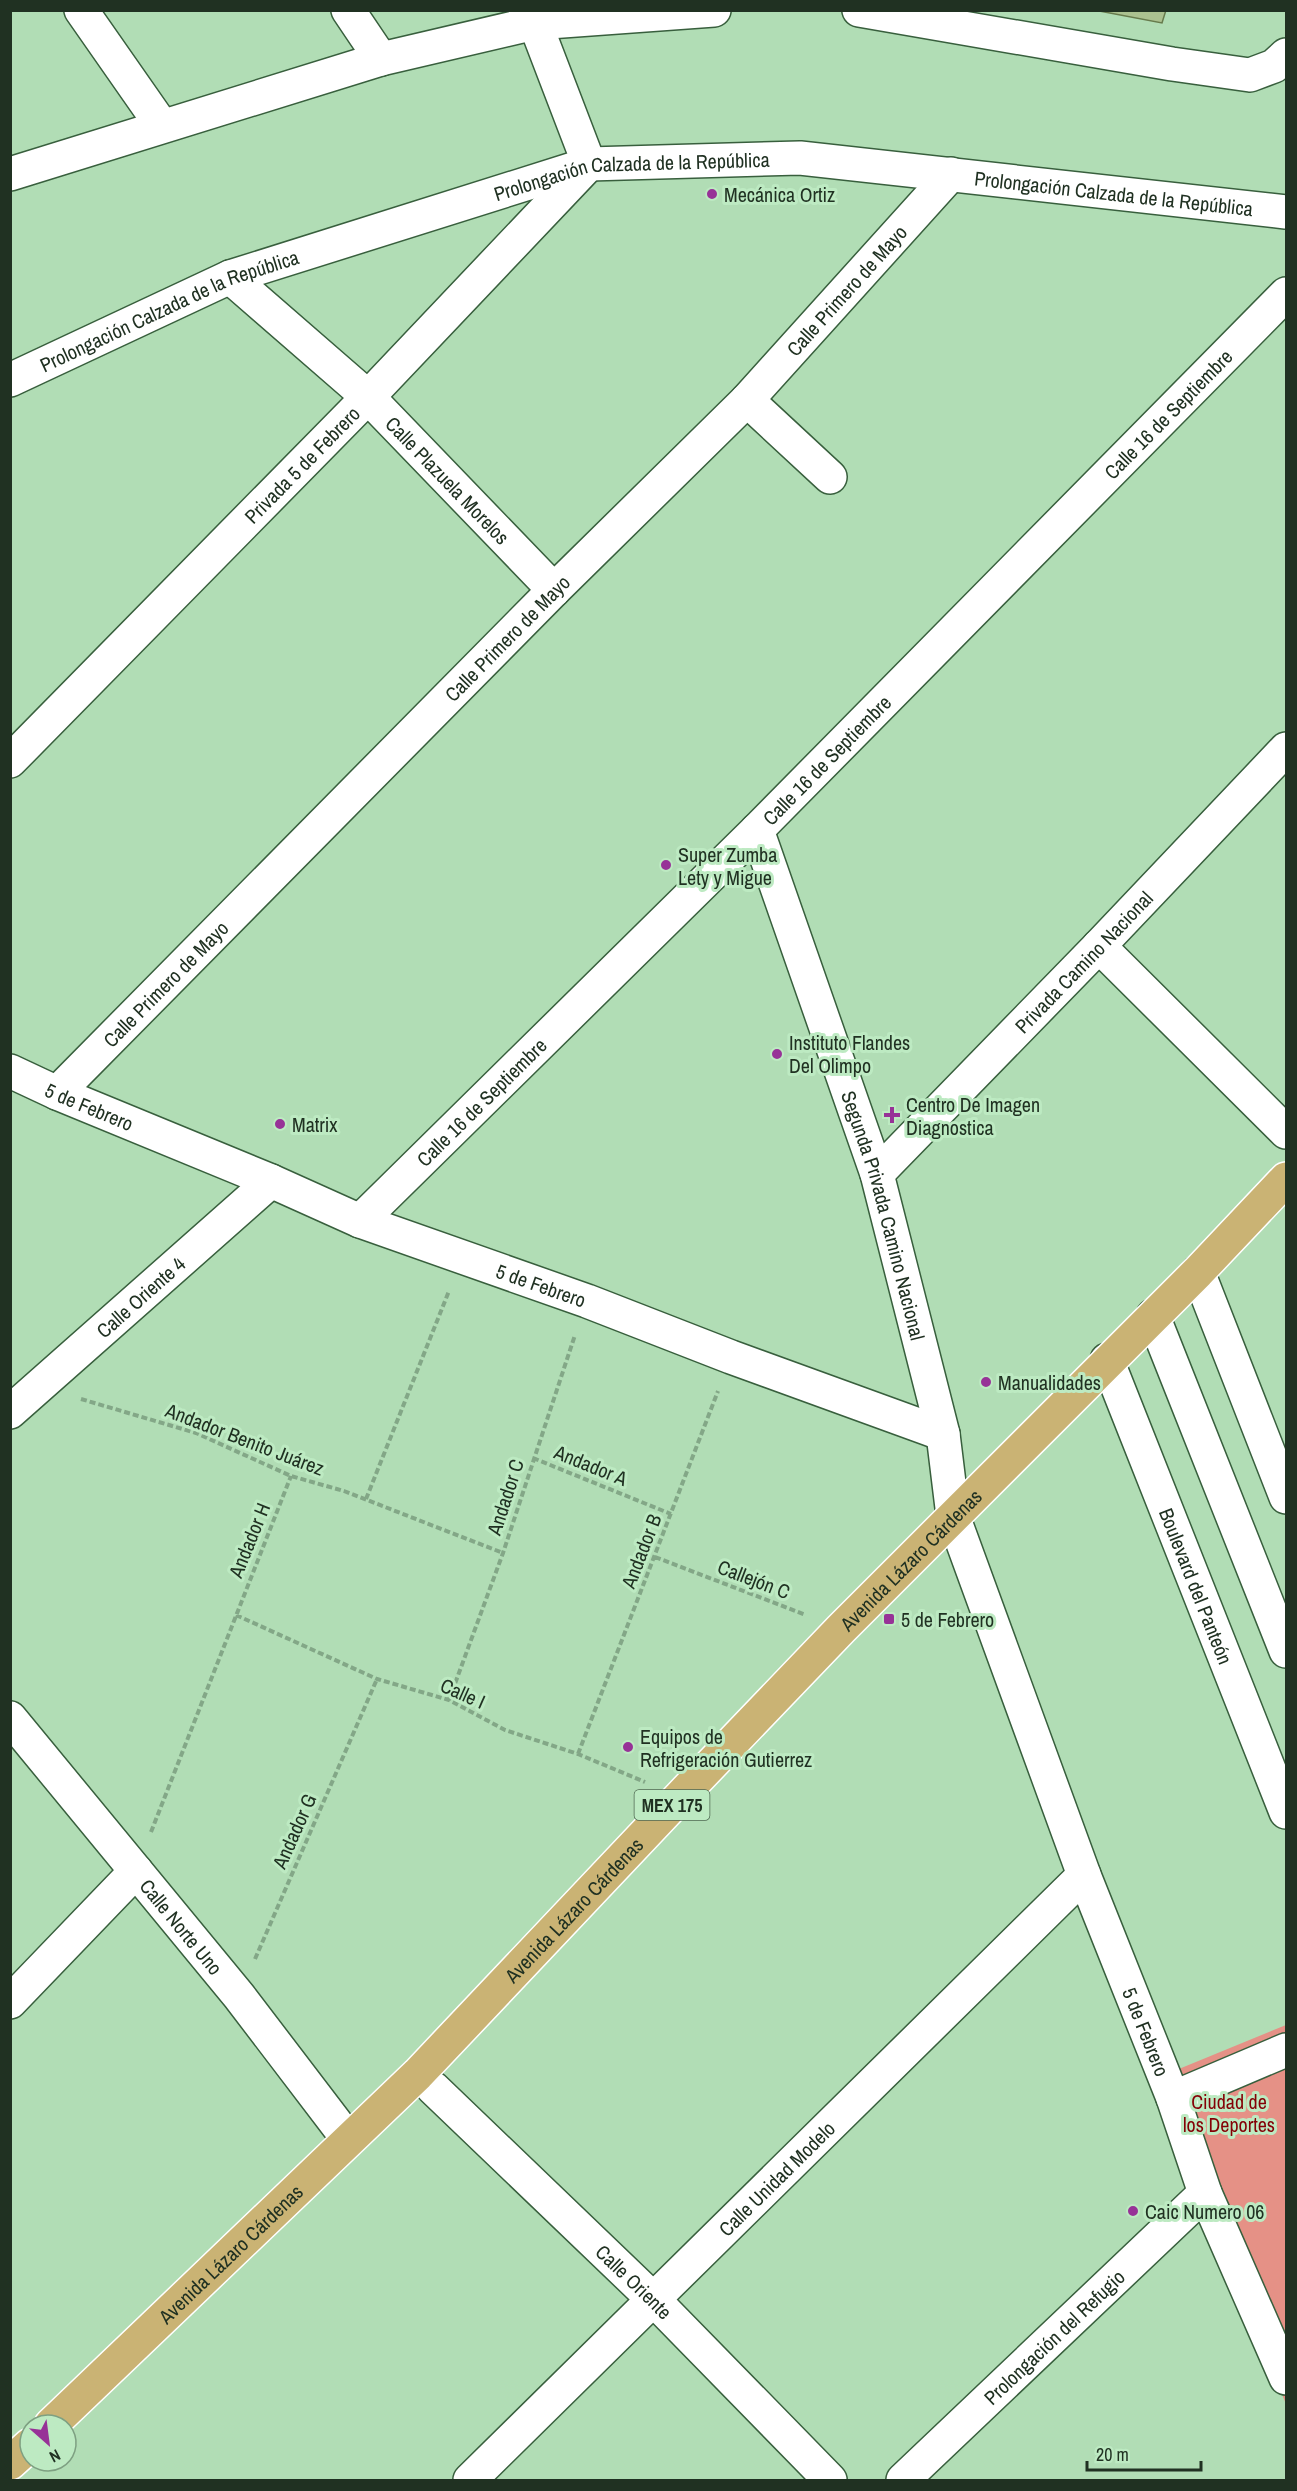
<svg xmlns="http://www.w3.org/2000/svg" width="1297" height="2491" font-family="'Archivo Narrow',sans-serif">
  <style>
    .green { fill: #e59186 }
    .building { fill: #abc190; stroke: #677b4d; stroke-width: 1.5 }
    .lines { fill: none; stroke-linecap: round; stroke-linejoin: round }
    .minor-casing { stroke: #385f3d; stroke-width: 36 }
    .major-casing { stroke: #fff; stroke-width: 36 }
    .path { stroke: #83a787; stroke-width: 4; stroke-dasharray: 6 3; stroke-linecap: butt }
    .minor { stroke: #fff; stroke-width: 33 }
    .major { stroke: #cab374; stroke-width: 33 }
    .poi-dot { fill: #973297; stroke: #bdeac2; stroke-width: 2 }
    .labels { text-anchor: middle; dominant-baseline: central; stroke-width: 6; stroke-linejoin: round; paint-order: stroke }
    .shield { fill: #bdeac2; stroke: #4f6852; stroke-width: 1.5 }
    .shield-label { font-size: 18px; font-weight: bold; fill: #203122 }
    .street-label { font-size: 20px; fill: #203122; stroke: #bdeac2 }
    .poi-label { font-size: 20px; fill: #203122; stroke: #bdeac2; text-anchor: start }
    .park-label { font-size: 20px; fill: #840006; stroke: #bdeac2 }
  </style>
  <rect width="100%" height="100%" fill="#b1ddb5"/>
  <path class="green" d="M1286,2025v379l-134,-324z"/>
  <path class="building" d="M1094,10h72l-4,13z"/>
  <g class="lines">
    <g class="minor-casing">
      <g id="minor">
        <path d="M81,10l81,116"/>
        <path d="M348,10l33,49"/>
        <path d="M859,10l313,54 78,11 24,-9 12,-11"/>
        <path d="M10,174l371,-115 154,-36 179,-13"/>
        <path id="s1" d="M230,277l138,120 186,193"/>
        <path id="s2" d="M10,380l220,-103 359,-113 211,-6 486,54"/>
        <path d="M747,400l83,77"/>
        <path id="s3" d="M10,761l358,-364 221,-233 -54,-141 -2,-13"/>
        <path id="s4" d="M757,830l120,344 66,260 10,82 131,359 89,223 32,95 81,185"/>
        <path d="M1099,946l187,186"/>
        <path id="s5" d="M10,1071l47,22 214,88 89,40 227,80 144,56 212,77"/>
        <path id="s6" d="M57,1093l497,-503 193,-190 204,-226"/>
        <path id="s7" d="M877,1174l222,-228 187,-197"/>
        <path id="s8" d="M360,1221l397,-391 529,-536"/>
        <path d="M1198,1272l88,225"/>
        <path d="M1153,1316l133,335"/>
        <path id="s9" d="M1107,1360l179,452"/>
        <path id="s10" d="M10,1412l261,-231"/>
        <path id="s11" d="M10,1718l229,278 109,143"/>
        <path d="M10,2002l126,-131"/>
        <path id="s12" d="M433,2088l221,212 176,180"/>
        <path d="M1173,2098l113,-48"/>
        <path id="s13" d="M470,2480l614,-605"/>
        <path id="s14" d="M903,2480l302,-287"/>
      </g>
    </g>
    <g class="major-casing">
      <g id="major">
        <path id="s15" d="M51,2425l367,-351 262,-277 161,-168 357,-357 88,-93"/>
        <path d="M10,2463l20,-18"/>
      </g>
    </g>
    <path class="path" d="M81,1399l115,34 95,43 53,15 159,62
      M533,1458l138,56
      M366,1499l83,-208
      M655,1557l151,58
      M236,1615l141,64 72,21 56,30 73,24 67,28
      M449,1700l54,-147 72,-218
      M578,1754l140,-363
      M151,1832l140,-356
      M255,1959l122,-280"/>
    <use href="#minor" class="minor"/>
    <use href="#major" class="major"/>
  </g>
  <g class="poi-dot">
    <circle cx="712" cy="194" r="6"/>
    <circle cx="666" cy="865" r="6"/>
    <circle cx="777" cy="1054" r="6"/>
    <path d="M889 1106h6v6h6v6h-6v6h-6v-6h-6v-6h6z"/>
    <circle cx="280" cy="1124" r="6"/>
    <circle cx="986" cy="1382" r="6"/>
    <rect x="883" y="1613" width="12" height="12" rx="3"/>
    <circle cx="628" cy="1747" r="6"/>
    <circle cx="1133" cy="2211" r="6"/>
  </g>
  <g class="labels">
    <rect class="shield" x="634.5" y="1790" width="75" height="30" rx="4.5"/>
    <g class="shield-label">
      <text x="672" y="1805">MEX 175</text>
    </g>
    <g class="street-label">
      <text stroke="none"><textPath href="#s2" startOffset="660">Prolongación Calzada de la República</textPath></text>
      <text stroke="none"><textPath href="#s2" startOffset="1146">Prolongación Calzada de la República</textPath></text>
      <text stroke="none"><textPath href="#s6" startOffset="1126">Calle Primero de Mayo</textPath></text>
      <text stroke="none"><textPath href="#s2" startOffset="174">Prolongación Calzada de la República</textPath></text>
      <text stroke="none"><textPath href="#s8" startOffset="1142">Calle 16 de Septiembre</textPath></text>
      <text stroke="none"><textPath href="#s3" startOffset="416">Privada 5 de Febrero</textPath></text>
      <text stroke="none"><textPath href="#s1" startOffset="298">Calle Plazuela Morelos</textPath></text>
      <text stroke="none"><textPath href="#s6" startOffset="640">Calle Primero de Mayo</textPath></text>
      <text stroke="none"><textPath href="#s8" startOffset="656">Calle 16 de Septiembre</textPath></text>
      <text stroke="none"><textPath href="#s7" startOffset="296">Privada Camino Nacional</textPath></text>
      <text stroke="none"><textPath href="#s6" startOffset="154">Calle Primero de Mayo</textPath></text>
      <text stroke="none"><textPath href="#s8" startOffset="170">Calle 16 de Septiembre</textPath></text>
      <text stroke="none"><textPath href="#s5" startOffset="87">5 de Febrero</textPath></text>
      <text stroke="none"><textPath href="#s4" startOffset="406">Segunda Privada Camino Nacional</textPath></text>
      <text stroke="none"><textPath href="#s5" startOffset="573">5 de Febrero</textPath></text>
      <text stroke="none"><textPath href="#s10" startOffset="174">Calle Oriente 4</textPath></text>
      <text transform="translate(245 1439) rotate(21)">Andador Benito Juárez</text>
      <text transform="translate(591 1465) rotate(22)">Andador A</text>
      <text transform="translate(505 1497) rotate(-72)">Andador C</text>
      <text transform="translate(249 1540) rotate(-68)">Andador H</text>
      <text transform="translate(641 1551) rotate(-69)">Andador B</text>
      <text stroke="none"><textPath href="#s15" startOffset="1220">Avenida Lázaro Cárdenas</textPath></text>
      <text transform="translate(754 1579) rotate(21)">Callejón C</text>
      <text stroke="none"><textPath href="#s9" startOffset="243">Boulevard del Panteón</textPath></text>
      <text transform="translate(463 1693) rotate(24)">Calle I</text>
      <text transform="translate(294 1831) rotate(-66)">Andador G</text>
      <text stroke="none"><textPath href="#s15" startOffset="734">Avenida Lázaro Cárdenas</textPath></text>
      <text stroke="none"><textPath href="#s11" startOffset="270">Calle Norte Uno</textPath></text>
      <text stroke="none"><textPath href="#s4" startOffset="1266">5 de Febrero</textPath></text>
      <text stroke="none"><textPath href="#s13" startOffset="430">Calle Unidad Modelo</textPath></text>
      <text stroke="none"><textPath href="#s15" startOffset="248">Avenida Lázaro Cárdenas</textPath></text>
      <text stroke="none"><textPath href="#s12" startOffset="279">Calle Oriente</textPath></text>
      <text stroke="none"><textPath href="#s14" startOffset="208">Prolongación del Refugio</textPath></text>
    </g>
    <g class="poi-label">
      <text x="724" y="194">Mecánica Ortiz</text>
      <text x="678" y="854">Super Zumba<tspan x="678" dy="23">Lety y Migue</tspan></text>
      <text x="789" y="1042">Instituto Flandes<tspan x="789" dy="23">Del Olimpo</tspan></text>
      <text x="906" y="1104">Centro De Imagen<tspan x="906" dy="23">Diagnostica</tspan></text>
      <text x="292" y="1124">Matrix</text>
      <text x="998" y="1382">Manualidades</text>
      <text x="901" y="1619">5 de Febrero</text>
      <text x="640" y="1736">Equipos de<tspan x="640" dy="23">Refrigeración Gutierrez</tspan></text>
      <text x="1145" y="2211">Caic Numero 06</text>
    </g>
    <g class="park-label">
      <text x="1229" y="2101">Ciudad de<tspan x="1229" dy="23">los Deportes</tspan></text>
    </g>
  </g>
  <rect width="1297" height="2491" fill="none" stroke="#203122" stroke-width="24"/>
  <g transform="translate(48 2443) rotate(152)"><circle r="28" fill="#bdeac2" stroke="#7ea082" stroke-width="1.5"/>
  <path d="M0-4.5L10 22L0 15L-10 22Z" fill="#973297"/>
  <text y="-9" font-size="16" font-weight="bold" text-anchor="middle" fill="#203122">N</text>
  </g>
  <path d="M1087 2461v9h114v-9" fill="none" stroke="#203122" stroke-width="3"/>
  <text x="1096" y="2461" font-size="18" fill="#203122" stroke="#bdeac2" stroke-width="4.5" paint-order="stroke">20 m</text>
</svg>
